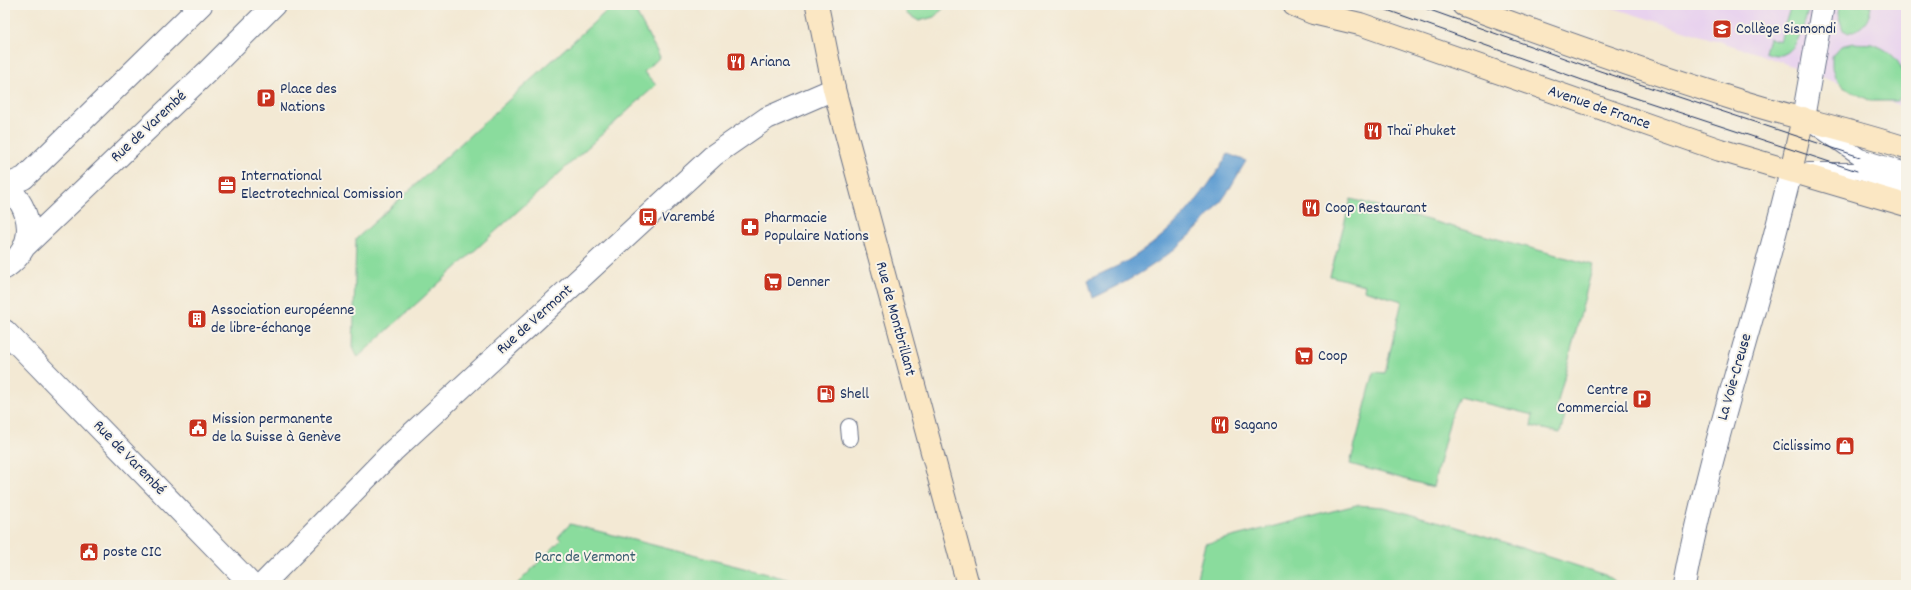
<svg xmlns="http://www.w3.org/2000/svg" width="1911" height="590" font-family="Dekko,sans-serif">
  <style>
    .built { fill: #e8d2ee }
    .green { fill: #8adc9d; stroke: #52867e }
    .water { fill: #619ed2; stroke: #3e6698 }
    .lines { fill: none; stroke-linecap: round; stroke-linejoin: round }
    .lane-casing { stroke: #677087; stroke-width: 18 }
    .street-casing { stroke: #677087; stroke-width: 24 }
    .secondary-casing { stroke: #677087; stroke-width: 24 }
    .lane { stroke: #fff; stroke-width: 16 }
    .street { stroke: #fff; stroke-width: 22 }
    .secondary { stroke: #fbe7c3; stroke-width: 22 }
    .tram { stroke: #1b2f5e; stroke-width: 1 }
    .labels { text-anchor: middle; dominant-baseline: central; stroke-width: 4; stroke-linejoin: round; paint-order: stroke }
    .poi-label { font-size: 16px; fill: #1b2f5e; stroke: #f7f3e8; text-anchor: start }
    .street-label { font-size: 16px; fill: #1b2f5e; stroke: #f7f3e8 }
    .park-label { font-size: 16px; fill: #375a6e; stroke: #f7f3e8 }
  </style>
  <rect width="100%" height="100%" fill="#f7f3e8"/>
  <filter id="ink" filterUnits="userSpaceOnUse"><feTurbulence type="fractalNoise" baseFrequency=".025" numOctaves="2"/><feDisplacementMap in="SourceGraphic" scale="8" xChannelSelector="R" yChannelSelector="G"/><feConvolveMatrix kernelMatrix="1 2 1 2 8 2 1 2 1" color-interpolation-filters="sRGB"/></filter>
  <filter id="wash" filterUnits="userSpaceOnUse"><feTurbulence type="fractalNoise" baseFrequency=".012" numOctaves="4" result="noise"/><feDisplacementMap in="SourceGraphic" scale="16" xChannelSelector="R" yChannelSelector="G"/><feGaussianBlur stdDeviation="0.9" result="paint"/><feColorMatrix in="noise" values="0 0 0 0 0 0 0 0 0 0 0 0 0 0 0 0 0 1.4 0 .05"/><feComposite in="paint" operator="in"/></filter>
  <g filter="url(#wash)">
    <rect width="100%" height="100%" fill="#f3e9d4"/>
    <path class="built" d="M1604,5h302v103l-150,-55z"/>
    <path class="green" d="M613,5h19l28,52 -16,15 12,13 -298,272 -5,-7 3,-111z
      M904,5h43l-13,12 -15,4 -12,-7z
      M1791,5h18c-3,15 -12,52 -32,50 -4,0 -9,-2 -12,-3l4,-14 11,3z
      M1839,5h32c-2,16 -6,22 -22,28l-6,-3 -5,-16z
      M1853,43c6,1 13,0 19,1 23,7 34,24 34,47l-9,10h-26l-28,-14 -8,-11 -3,-8v-12l9,-10z
      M1351,199l242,66 -38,148 10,3 -5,17 -29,-7 2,-11 -74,-18 -7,15 -19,75 -83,-23 24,-92 11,1 17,-72 -38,-11 1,-5 -35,-9z
      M1356,505l27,2 65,17 157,51 15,10 -110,-2v2h-328l14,-4 9,-37z
      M570,524l229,58 1,3h-284l45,-45 -3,-3z"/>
    <path class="water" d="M1228,154l18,7c-9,14 -16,29 -26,42 -36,45 -75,71 -127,95l-5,-18c13,-7 27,-12 39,-19 44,-26 76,-64 101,-107z"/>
  </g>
  <g filter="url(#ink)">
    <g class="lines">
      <g class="lane-casing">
        <path id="lane" d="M1815,126l45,31 46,14
          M1808,171h49l49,16
          M849,427l1,11"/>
      </g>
      <g class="street-casing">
        <path id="street" d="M1803,118l20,-113
          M5,185c28,24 33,61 0,83
          M5,186l19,-8 177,-173
          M24,247l182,-174 68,-68
          M5,331l247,254
          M262,585l131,-134 321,-296 53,-37 67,-29
          M1684,585c26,-140 74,-275 107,-414"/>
      </g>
      <g class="secondary-casing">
        <path id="secondary" d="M817,5l17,84 134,496
          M1294,5l19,8 47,11 360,126 186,55
          M1463,5c89,33 178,65 268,93 58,19 117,31 175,50
          M1791,171l12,-53"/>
      </g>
      <use href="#lane" class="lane"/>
      <use href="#street" class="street"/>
      <use href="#secondary" class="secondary"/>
      <path class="tram" d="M1373,5l223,80 261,86
        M1416,5l184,66 260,86"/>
    </g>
  </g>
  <defs>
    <g id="school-square" transform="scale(1)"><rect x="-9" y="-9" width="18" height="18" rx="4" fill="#c8321e" stroke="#f7f3e8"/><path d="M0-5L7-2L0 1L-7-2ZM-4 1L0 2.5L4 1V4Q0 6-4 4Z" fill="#fff"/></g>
    <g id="restaurant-square" transform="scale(1)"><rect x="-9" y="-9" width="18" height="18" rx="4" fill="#c8321e" stroke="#f7f3e8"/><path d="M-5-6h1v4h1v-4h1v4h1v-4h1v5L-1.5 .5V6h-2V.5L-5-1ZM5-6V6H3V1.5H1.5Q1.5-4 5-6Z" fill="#fff"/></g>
    <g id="parking-square" transform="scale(1)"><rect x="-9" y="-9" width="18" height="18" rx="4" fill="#c8321e" stroke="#f7f3e8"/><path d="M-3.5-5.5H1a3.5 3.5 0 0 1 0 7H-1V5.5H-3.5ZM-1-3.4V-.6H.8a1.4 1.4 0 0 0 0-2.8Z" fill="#fff"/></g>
    <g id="office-square" transform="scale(1)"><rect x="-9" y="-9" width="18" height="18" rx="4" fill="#c8321e" stroke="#f7f3e8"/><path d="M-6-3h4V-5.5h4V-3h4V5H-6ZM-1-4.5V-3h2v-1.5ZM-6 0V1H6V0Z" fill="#fff"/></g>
    <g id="bus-square" transform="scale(1)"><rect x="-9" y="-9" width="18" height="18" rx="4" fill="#c8321e" stroke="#f7f3e8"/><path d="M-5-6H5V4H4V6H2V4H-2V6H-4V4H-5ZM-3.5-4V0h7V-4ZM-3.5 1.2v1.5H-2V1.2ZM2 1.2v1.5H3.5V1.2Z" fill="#fff"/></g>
    <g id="pharmacy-square" transform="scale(1)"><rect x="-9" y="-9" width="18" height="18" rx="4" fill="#c8321e" stroke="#f7f3e8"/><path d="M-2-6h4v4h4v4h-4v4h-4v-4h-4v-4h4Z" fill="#fff"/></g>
    <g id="supermarket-square" transform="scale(1)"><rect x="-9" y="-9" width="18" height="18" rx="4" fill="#c8321e" stroke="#f7f3e8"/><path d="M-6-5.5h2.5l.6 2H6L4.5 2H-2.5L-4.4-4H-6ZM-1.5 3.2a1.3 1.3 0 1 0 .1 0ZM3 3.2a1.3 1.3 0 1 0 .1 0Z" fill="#fff"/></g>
    <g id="building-square" transform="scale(1)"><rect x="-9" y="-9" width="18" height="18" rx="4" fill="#c8321e" stroke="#f7f3e8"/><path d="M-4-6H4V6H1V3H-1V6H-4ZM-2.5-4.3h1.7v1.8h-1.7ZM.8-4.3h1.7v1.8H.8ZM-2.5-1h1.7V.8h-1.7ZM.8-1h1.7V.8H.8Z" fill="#fff"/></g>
    <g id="fuel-square" transform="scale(1)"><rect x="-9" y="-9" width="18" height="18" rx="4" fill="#c8321e" stroke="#f7f3e8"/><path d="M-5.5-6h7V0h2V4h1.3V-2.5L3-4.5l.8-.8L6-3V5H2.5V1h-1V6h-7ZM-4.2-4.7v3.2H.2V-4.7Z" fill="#fff"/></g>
    <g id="civic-square" transform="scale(1)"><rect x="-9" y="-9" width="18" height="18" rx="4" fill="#c8321e" stroke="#f7f3e8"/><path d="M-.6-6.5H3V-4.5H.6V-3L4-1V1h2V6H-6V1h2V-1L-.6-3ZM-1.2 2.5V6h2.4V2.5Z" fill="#fff"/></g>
    <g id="shop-square" transform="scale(1)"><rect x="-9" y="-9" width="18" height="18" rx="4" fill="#c8321e" stroke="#f7f3e8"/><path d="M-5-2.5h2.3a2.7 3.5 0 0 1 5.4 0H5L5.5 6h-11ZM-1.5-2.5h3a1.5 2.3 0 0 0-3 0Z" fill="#fff"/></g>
  </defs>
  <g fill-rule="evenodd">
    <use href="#school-square" x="1722" y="29"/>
    <use href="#restaurant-square" x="736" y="62"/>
    <use href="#parking-square" x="266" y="98"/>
    <use href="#restaurant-square" x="1373" y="131"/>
    <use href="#office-square" x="227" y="185"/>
    <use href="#restaurant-square" x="1311" y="208"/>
    <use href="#bus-square" x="648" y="217"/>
    <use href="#pharmacy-square" x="750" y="227"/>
    <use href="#supermarket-square" x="773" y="282"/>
    <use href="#building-square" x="197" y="319"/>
    <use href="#supermarket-square" x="1304" y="356"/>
    <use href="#fuel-square" x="826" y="394"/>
    <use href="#parking-square" x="1642" y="399"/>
    <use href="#restaurant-square" x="1220" y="425"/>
    <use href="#civic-square" x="198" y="428"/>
    <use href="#shop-square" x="1845" y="446"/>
    <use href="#civic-square" x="89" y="552"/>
  </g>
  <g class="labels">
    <g class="poi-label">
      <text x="1736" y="29">Collège Sismondi</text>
      <text x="750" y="62">Ariana</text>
      <text x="280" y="89">Place des<tspan x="280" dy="18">Nations</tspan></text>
      <text x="1387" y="131">Thaï Phuket</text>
      <text x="241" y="176">International<tspan x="241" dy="18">Electrotechnical Comission</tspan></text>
      <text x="1325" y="208">Coop Restaurant</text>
      <text x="662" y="217">Varembé</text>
      <text x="764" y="218">Pharmacie<tspan x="764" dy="18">Populaire Nations</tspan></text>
      <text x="787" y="282">Denner</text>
      <text x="211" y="310">Association européenne<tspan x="211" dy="18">de libre-échange</tspan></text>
      <text x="1318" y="356">Coop</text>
      <text x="1628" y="390" text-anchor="end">Centre<tspan x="1628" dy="18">Commercial</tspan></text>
      <text x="840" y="394">Shell</text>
      <text x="212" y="419">Mission permanente<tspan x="212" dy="18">de la Suisse à Genève</tspan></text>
      <text x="1234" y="425">Sagano</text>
      <text x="1831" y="446" text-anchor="end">Ciclissimo</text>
      <text x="103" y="552">poste CIC</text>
    </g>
    <g class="street-label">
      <text transform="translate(1599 108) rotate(19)">Avenue de France</text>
      <text transform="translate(149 127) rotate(-43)">Rue de Varembé</text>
      <text transform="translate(895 319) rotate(75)">Rue de Montbrillant</text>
      <text transform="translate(535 320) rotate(-42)">Rue de Vermont</text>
      <text transform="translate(1735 377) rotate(-74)">La Voie-Creuse</text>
      <text transform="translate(129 458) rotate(46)">Rue de Varembé</text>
    </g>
    <g class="park-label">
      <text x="585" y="557">Parc de Vermont</text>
    </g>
  </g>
  <rect width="1911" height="590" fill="none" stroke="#f7f3e8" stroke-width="20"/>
</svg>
